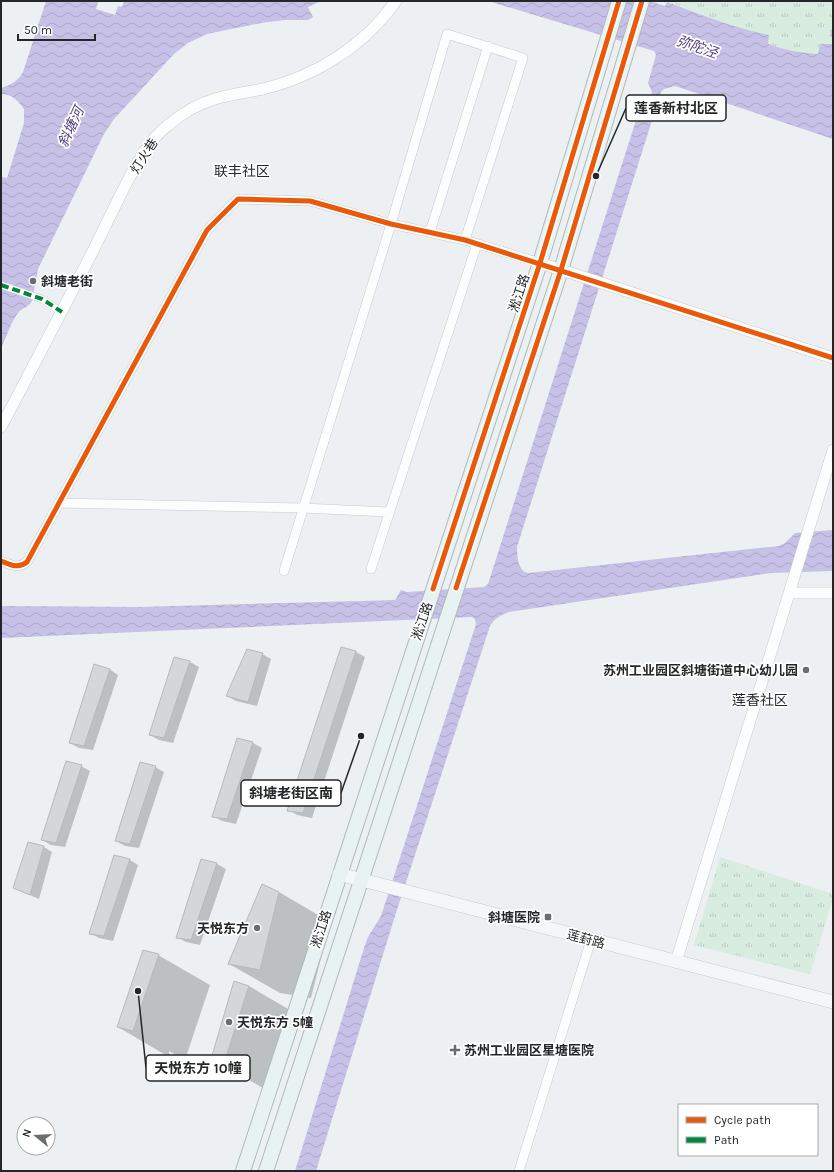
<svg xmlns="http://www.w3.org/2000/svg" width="834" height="1172" font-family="Karla,'Noto Sans SC',sans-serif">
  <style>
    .park { fill: url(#park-tufts) }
    .water { fill: url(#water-waves) }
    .shadow { fill: #0003 }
    .building { fill: #d4d7d9; stroke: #b7b9ba }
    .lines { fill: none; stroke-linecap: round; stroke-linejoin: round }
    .pedestrian-casing { stroke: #c8cbcd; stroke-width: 8 }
    .minor-casing { stroke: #c8cbcd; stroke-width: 10 }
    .tertiary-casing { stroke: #c8cbcd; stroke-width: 12 }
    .secondary-casing { stroke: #c8cbcd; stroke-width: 14 }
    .primary-casing { stroke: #abbbbb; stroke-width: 16 }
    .pedestrian { stroke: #fcfdfd; stroke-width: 7 }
    .minor { stroke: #fcfdfd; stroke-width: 9 }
    .tertiary { stroke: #fcfdfd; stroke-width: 11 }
    .secondary { stroke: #f3f7f7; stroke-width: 13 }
    .primary { stroke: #e9f2f2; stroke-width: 14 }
    .quiet { stroke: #00873e; stroke-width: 4; stroke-dasharray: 8 4; stroke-linecap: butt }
    .cycleway-casing { stroke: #fff; stroke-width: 8 }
    .cycleway { stroke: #e8590c; stroke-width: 5 }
    .poi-dot { fill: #6a6d6f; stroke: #fff; stroke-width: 1.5 }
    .labels { text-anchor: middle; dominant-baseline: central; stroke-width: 3.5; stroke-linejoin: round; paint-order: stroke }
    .street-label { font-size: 13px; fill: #242728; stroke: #fff }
    .poi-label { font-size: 13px; font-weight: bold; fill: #242728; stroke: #fff; text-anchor: start }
    .water-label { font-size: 14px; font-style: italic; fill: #503e7f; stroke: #fff }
    .neighbourhood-label { font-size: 14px; fill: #242728; stroke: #fff }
    .leader { fill: none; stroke: #242728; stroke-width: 1.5 }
    .callout-dot { fill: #242728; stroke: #fff; stroke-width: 1.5 }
    .callout { fill: #fff; stroke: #242728; stroke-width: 1.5 }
    .callout-label { font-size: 14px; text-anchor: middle; font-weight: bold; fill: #242728 }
  </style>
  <defs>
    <pattern id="park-tufts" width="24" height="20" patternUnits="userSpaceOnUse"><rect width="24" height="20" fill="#d8ece0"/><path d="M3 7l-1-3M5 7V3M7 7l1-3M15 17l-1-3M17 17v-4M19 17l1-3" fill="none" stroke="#b9cac0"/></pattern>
    <pattern id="water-waves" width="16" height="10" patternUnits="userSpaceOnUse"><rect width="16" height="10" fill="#c7c1e7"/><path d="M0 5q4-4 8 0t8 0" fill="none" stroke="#aba6c6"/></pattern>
  </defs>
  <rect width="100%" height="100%" fill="#ecf0f2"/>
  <path class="park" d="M667,1h166v28l-3,1 3,14 -15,10c-17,-1 -33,-4 -50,-10l1,-9 -18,-3 -34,-12z
    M720,857l113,37v4l-23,76 -116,-29z"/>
  <path class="water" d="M46,1h48l4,1 -2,7 19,6 3,-9 4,1 2,-6h197l-13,6 5,10 -5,3h-23l-24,3 -54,11 -19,9 -14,11 -60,65 -10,15 -66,135 -6,32c-3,6 -10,7 -14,12 -8,10 -11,24 -17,35v-169l1,-2 5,1 17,-55v-14c-7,-9 -12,-15 -23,-15v-6c10,-3 17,-7 22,-16z
    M488,1h161l16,5 2,-4c33,12 67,26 102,33l-1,9c17,6 33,9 50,10l2,-10h13l-3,-14 3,-1v110l-158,-53 -11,3 -3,3 -144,455c0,9 1,24 11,26l251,-27 6,-3 10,-10 38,-3v41l-62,2 -262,39c-8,3 -14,6 -19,14l-95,290 -79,255h-21l69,-223 4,-11 13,-21 95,-292 -1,-5 -3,-2 -471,21v-32l139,1 255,-7 6,-10 6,2 77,-5 4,-3 149,-467 10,-7 5,-18 -4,-9 8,-28 -2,-4z"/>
  <path class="shadow" d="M341,648l15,4 9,5 -53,161 -15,-3 -8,-5z
    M262,654l9,5 -14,47 -21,-5 -9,-5z
    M190,662l9,5 -26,76 -14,-3 -9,-5z
    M109,669l9,6 -25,75 -14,-2 -9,-5z
    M253,743l9,5 -26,76 -14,-3 -9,-5z
    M81,766l9,5 -25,76 -14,-2 -9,-5z
    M155,767l9,5 -25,76 -14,-2 -9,-5z
    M44,847l8,5 -13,47 -25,-11z
    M130,860l8,5 -25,76 -14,-3 -9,-5z
    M202,860l15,4 9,5 -26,76 -14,-3 -9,-5z
    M279,892l51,30 -19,76 -31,-5 -51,-29z
    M158,955l52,30 -25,75 -16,-9v3l9,5 -9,-2 -51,-30z
    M234,983l15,3 51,30 -37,72 -51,-30z"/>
  <path class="building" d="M341,647l15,4 -53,162 -16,-2z
    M247,649l16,4 -15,49 -22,-6z
    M174,657l16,4 -26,77 -15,-3z
    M94,664l16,5 -26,77 -15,-3z
    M237,738l16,4 -26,77 -15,-2z
    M66,761l16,4 -26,78 -15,-3z
    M140,762l16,4 -26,78 -15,-3z
    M28,842l16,4 -14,49 -17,-7z
    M114,855l16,4 -26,77 -15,-2z
    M201,859l16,4 -26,77 -15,-2z
    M262,884l17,8 -19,78 -32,-6z
    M143,950l16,4 -26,77 -16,-4z
    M234,981l15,5 -25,77 -13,-4z"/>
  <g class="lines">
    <g class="pedestrian-casing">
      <path id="pedestrian" d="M1,285l41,14 20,13"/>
    </g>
    <g class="minor-casing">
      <path id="minor" d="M430,232l58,-186
        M59,503l244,5 85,4
        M1,561c10,4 17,8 26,1l180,-332 31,-31 72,2 81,23 74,16 75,23
        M371,569l106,-325
        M284,571l107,-347 56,-190 76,24 -58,182
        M519,1171l72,-231"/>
    </g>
    <g class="tertiary-casing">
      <path id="tertiary" d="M540,263l293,95
        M1,427c32,-60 63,-120 94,-180 9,-19 18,-37 27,-55 12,-24 24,-49 45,-66 14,-12 33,-23 51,-28 15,-4 30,-6 45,-9 53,-13 101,-43 133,-88
        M790,593h43
        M676,962l157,-512"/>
    </g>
    <g class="secondary-casing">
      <path id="secondary" d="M339,874l494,128"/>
    </g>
    <g class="primary-casing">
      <path id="primary" d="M243,1171l297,-908 79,-262
        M266,1171l295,-901 81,-269"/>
    </g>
    <use href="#pedestrian" class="pedestrian"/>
    <use href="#minor" class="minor"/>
    <use href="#tertiary" class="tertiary"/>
    <use href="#secondary" class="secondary"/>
    <use href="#primary" class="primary"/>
    <path class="quiet" d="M1,285l41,14 20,13"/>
    <g class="cycleway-casing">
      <path id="cycleway" d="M1,561c10,4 17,8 26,1l180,-332 31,-31 72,2 81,23 74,16 368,118
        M456,588l105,-318 81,-269
        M433,589l107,-326 79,-262"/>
    </g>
    <use href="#cycleway" class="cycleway"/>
  </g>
  <g class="poi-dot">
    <circle cx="33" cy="281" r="4"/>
    <circle cx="806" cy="670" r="4"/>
    <rect x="544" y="913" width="8" height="8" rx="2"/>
    <circle cx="257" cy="928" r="4"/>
    <circle cx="229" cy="1022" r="4"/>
    <path d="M453 1044h4v4h4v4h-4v4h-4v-4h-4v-4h4z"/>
  </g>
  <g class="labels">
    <g class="street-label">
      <text transform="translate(144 156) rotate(-57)">灯火巷</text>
      <text transform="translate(519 293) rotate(-72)">淞江路</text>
      <text transform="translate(422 621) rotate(-71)">淞江路</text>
      <text transform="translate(321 929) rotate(-72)">淞江路</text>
      <text transform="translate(586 939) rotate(15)">莲葑路</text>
    </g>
    <g class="poi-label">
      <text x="41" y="281">斜塘老街</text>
      <text x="798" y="670" text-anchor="end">苏州工业园区斜塘街道中心幼儿园</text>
      <text x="540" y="917" text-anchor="end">斜塘医院</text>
      <text x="249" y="928" text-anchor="end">天悦东方</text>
      <text x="237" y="1022">天悦东方 5幢</text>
      <text x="464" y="1050">苏州工业园区星塘医院</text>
    </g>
    <g class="water-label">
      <text transform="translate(697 47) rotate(19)">弥陀泾</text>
      <text transform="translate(71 127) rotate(-65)">斜塘河</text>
    </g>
    <g class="neighbourhood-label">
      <text x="242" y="171">联丰社区</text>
      <text x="760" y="700">莲香社区</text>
    </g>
  </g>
  <path class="leader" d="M596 176L626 108M361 736L341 793M138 991L146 1068"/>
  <g class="callout-dot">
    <circle cx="596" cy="176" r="4"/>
    <circle cx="361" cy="736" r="4"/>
    <circle cx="138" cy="991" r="4"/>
  </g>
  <g class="callout">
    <rect x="626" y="95" width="100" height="26" rx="4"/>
    <rect x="241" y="780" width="100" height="26" rx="4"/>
    <rect x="146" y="1055" width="104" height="26" rx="4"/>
  </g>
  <g class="callout-label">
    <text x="676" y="113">莲香新村北区</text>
    <text x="291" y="798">斜塘老街区南</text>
    <text x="198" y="1073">天悦东方 10幢</text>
  </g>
  <rect width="834" height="1172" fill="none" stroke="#242728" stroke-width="4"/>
  <rect x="678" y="1104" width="140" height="52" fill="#ffffff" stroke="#a7a9a9"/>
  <rect x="686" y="1117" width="20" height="6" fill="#e8590c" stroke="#a7a9a9"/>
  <text x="714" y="1124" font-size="12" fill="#242728">Cycle path</text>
  <rect x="686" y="1137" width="20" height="6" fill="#00873e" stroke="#a7a9a9"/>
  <text x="714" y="1144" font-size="12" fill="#242728">Path</text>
  <g transform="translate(36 1136) rotate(288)"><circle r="19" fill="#ffffff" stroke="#a7a9a9"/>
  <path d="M0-3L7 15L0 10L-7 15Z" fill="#6a6d6f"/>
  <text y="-6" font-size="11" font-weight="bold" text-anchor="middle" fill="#242728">N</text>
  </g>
  <path d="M18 34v6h77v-6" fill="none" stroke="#242728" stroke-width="2"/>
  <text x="24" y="34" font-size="12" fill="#242728" stroke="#ffffff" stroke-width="3" paint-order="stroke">50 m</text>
</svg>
